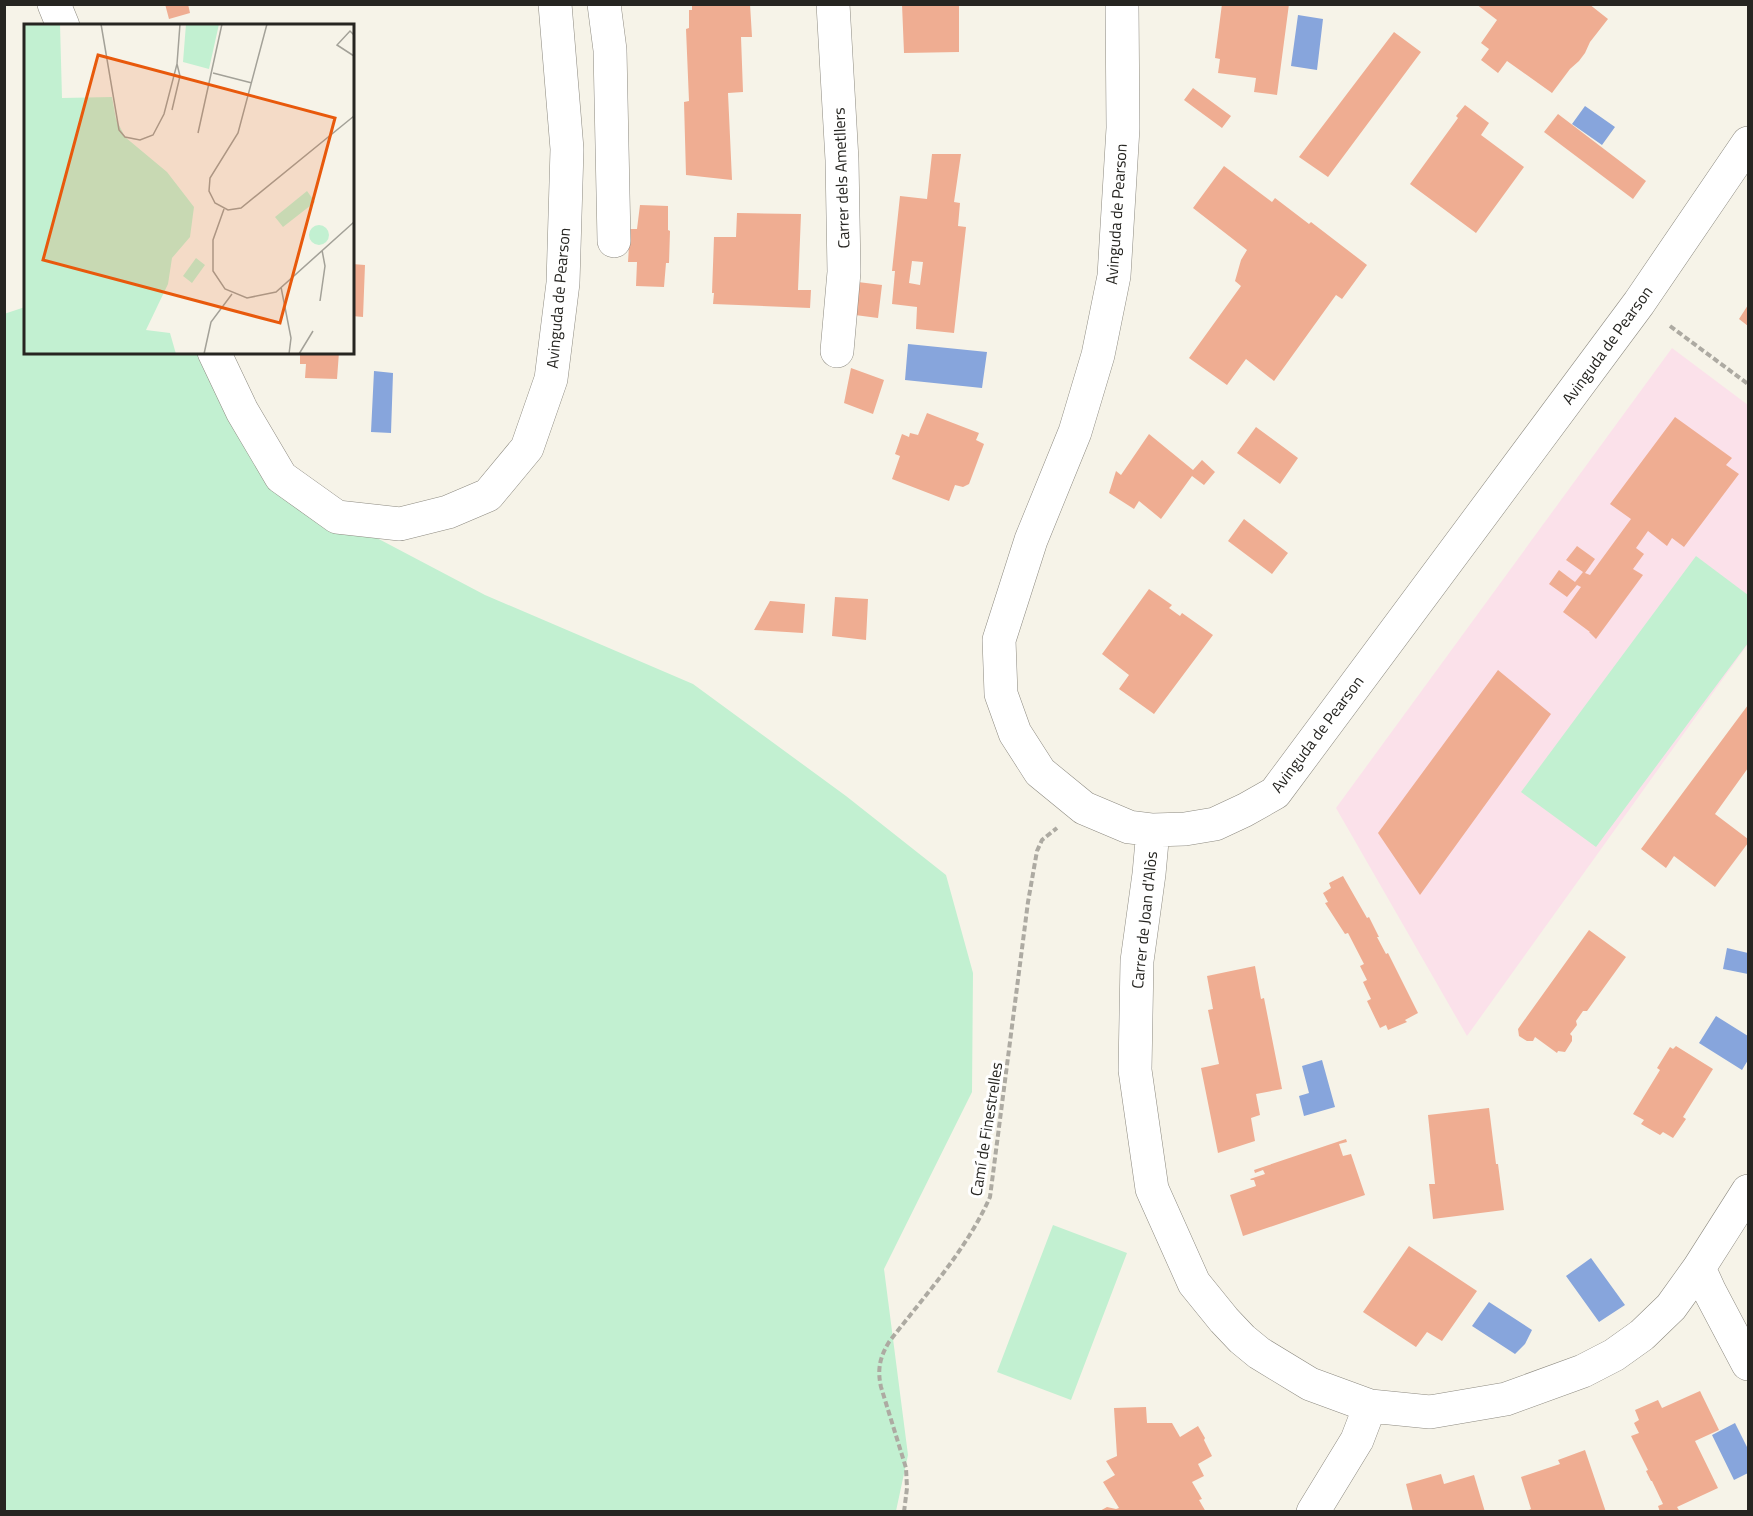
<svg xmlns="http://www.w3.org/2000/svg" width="1753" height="1516" font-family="'Titillium Web',sans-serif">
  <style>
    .education { fill: #fbe1ea }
    .green { fill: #c2f0d1 }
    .water { fill: #87a5dc }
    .building { fill: #efad92; fill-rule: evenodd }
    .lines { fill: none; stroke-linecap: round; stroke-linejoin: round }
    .minor-casing { stroke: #8d8a80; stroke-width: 34 }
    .path { stroke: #adaaa2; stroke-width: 4; stroke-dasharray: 6 3; stroke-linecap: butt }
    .minor { stroke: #fff; stroke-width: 33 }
    .labels { text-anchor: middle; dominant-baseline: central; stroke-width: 6; stroke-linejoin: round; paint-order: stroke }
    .street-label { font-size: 16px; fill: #262521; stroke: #fff }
    .inset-road { fill: none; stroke: #a3a198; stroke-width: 1.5 }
    .view { fill: #e8590c; fill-opacity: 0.15; stroke: #e8590c; stroke-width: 3 }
    .inset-edge { fill: none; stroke: #262521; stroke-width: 3 }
  </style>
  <rect width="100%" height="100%" fill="#f6f3e8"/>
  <path class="education" d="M1672,348l76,57v239l-281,392 -131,-228z"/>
  <path class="green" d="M25,307l1,45 188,1 28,58 95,106 148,78 208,89 153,112 100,79 27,98 -1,119 -88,177 24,186 -12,56h-891l-1,-1197z
    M1696,556l52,39v48l-152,204 -75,-55z
    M1053,1225l74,28 -56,147 -74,-28z"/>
  <path class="water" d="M1298,15l25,4 -6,51 -26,-4z
    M1585,106l30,21 -13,18 -30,-21z
    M908,344l79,8 -5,36 -77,-8z
    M374,371l19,2 -2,60 -20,-1z
    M1727,948l21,5v21l-25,-5z
    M1716,1016l32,20v24l-6,10 -43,-27z
    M1322,1060l13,47 -31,9 -5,-20 10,-3 -7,-27z
    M1591,1258l34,47 -26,17 -33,-46z
    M1489,1302l43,28 -7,14 -10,10 -43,-28z
    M1735,1423l13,26v24l-14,7 -22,-45z"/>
  <path class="building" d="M165,4h23l2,9 -21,6z
    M692,4h58l2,33h-11l2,55 -15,1 4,87 -46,-5 -2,-73 5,-1 -3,-72 3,-1v-18h3z
    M902,4h57v48l-55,1z
    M1222,4h67l-12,91 -23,-3 2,-14 -38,-5 2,-14 -5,-1z
    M1476,4h113l19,15 -18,23 -5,11 -6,8 -9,8 -18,24 -45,-32 -9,12 -17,-13 8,-11 -8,-6 16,-23z
    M1394,32l27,20 -93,125 -29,-20z
    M1193,88l38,28 -9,12 -38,-28z
    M1465,105l24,18 -8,12 43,32 -48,66 -66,-49 48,-66 -2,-2z
    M1558,114l88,67 -13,18 -89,-67z
    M932,154h29l-7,48 6,1 -2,23 8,1 -12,106 -38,-4 1,-22 -25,-3 3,-33h-3l8,-75 27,3zM912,261l11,1 -3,23 -11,-2z
    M1224,166l48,36 3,-4 34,26 2,-2 56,43 -25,34 -6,-4 -62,86 -28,-22 -19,26 -38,-27 52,-72 -6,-5 6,-21 6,-10 -54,-42z
    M640,205l28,1v24l2,1 -1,32h-3l-2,24 -28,-1 1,-24h-9l2,-33h7z
    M737,213l64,1 -3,76h13l-1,18 -97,-4 1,-11h-2l2,-56h22z
    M352,264l13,1 -2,52 -11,-1z
    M858,282l24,3 -4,33 -23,-3z
    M1748,305v21l-9,-7z
    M300,352h39l-2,27 -32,-1 1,-14h-6z
    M851,368l33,12 -11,34 -29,-11z
    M927,413l52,20 -3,7 8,4 -15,40 -6,3 -8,-2 -6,16 -57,-22 8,-23 -5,-2 7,-20 7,3 1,-4 8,2z
    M1675,417l57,41 -6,7 13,9 -55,73 -12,-9 -5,8 -19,-15 -12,17 8,6 -11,15 10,6 -47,64 -7,-7h1l-27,-20 18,-25 -4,-2 -10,12 -18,-13 10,-14 16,12 8,-10 -17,-12 11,-14 18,13 -10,14 5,2 41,-56 -21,-15z
    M1256,427l42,31 -18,26 -43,-31z
    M1149,434l44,36 9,-10 13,12 -11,13 -12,-9 -31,43 -22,-18 -5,8 -25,-16 7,-22 5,4z
    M1244,519l44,34 -16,21 -44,-33z
    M1149,589l23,16 -3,3 11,8 2,-3 31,22 -59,79 -35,-25 10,-14 -27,-21z
    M835,597l33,2 -2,41 -34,-4z
    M770,601l35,3 -2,29 -49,-3z
    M1498,670l53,44 -131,181 -42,-62z
    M1748,705v63l-33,46 33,25v4l-33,44 -41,-31 -8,12 -25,-19z
    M1343,876l24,42 2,-1 10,20h-2l9,17 2,-1 30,60 -13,7 2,2 -19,8 -2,-5 -6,3 -13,-27 4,-2 -8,-17 4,-2 -7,-14 4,-2 -16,-31 -3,1 -20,-31 3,-1 -5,-9 8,-5 -2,-5z
    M1589,930l37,27 -39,54h-4l-7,10 1,4 -7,9 2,2v5l-7,11 -7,-1 -1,2 -22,-16 -2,4h-6l-8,-5 -1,-7z
    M1255,966l6,33 3,-1 18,91 -26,5 4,21 -9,3 4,23 -37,12 -17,-85 18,-4 -11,-54 5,-1 -6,-33z
    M1676,1046l37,23 -30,48 3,2 -13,19 -10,-6 -3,3 -19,-11 3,-4 -11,-6 27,-44 -3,-2 13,-21 3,2z
    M1489,1108l7,56h2l6,46 -71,9 -4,-35h6l-7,-69z
    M1346,1139l1,3 -8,2 4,12 8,-2 14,41 -122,41 -13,-41 26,-9 -2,-6h-3l-1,-1 15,-5 -2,-4 -8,3 -1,-3z
    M1409,1246l68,45 -35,50 -15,-9 -11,15 -53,-35z
    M1700,1391l19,39 -24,11 23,47 -41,19 3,5h-20l-2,-6 5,-2 -11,-23h-1l-5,-10 2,-1 -17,-34 8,-3 -5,-10 5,-3 -4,-10 23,-10 4,8z
    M1146,1407l1,16h25l8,14 18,-11 7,12 -1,2 8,16 -14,8 6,12 -12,6 10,17 -3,1 7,12h-108l9,-5 9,2 3,-1 -16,-26 12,-7 -9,-14 11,-5 -3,-48z
    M1585,1450l21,62h-81l6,-3 -10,-32 39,-13 -2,-4z
    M1441,1474l3,10 30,-9 11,37h-72l-7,-28z"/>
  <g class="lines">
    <g class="minor-casing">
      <path id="minor" d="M54,4l9,22
        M604,4l6,46 4,191
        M833,4l9,156 2,112 -7,79
        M1122,4l1,124 -9,148 -16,79 -23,77 -44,108 -32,100 2,54 14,39 25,39 44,36 45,19 24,3 32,-1 30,-5 30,-14 30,-17 364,-490 109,-160
        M214,352l28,59 39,66 56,40 63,7 48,-12 40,-17 39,-47 24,-69 12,-96 4,-134 -12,-145
        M1153,830l-4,44 -12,87 -2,109 17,119 42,94 30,37 18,19 17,14 51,31 60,22 60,6 76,-13 77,-28 31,-16 28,-20 29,-28 28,-39 49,-77
        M1699,1268l11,24 38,72
        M1313,1512l44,-72 13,-34"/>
    </g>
    <path class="path" d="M1670,326l78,58
      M904,1512l3,-24 -1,-20 -25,-81c-4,-18 -1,-30 8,-45 36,-47 77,-91 101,-145l38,-295 9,-51 5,-11 15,-12"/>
    <use href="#minor" class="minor"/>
  </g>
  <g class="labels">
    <g class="street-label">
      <text transform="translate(841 178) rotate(-92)">Carrer dels Ametllers</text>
      <text transform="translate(1116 214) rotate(-86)">Avinguda de Pearson</text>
      <text transform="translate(558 298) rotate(-85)">Avinguda de Pearson</text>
      <text transform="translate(1607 345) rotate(-54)">Avinguda de Pearson</text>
      <text transform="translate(1317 734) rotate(-53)">Avinguda de Pearson</text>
      <text transform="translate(1144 920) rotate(-84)">Carrer de Joan d'Alòs</text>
      <text transform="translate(986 1129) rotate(-81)">Camí de Finestrelles</text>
    </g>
  </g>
  <g transform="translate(24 24)">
    <rect width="330" height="330" fill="#f6f3e8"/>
    <path d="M0,0h36l2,74 50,-1 4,22 9,18 42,35 27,35 -4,30 -18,21 -4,26 -22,46 24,3 6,21h-152zM162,0h33l-10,45 -26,-7zM283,167l8,11 -32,25 -8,-10zM285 211a10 10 0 1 1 20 0a10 10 0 1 1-20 0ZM172,234l9,7 -13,18 -9,-7z" fill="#c2f0d1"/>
    <path class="inset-road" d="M77,0l18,106 6,7 15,3 13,-5 11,-21 13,-50 3,-40M243,0l-29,109 -28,45 -1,13 6,12 13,7 13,-2 113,-92M330,11l-4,-4 -13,14 17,11M189,49l39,10M148,86l8,-34 -3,-12M174,109l24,-109M200,185l-11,31v31l12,18 22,9 29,-6 78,-70M257,263l10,51 -2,16M296,277l5,-35 -3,-16M180,330l7,-32 21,-28M275,330l14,-23"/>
    <path class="view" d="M74,31l237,63 -55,205 -237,-63z"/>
    <rect width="330" height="330" class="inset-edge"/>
  </g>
  <rect width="1753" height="1516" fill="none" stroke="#262521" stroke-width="12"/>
</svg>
